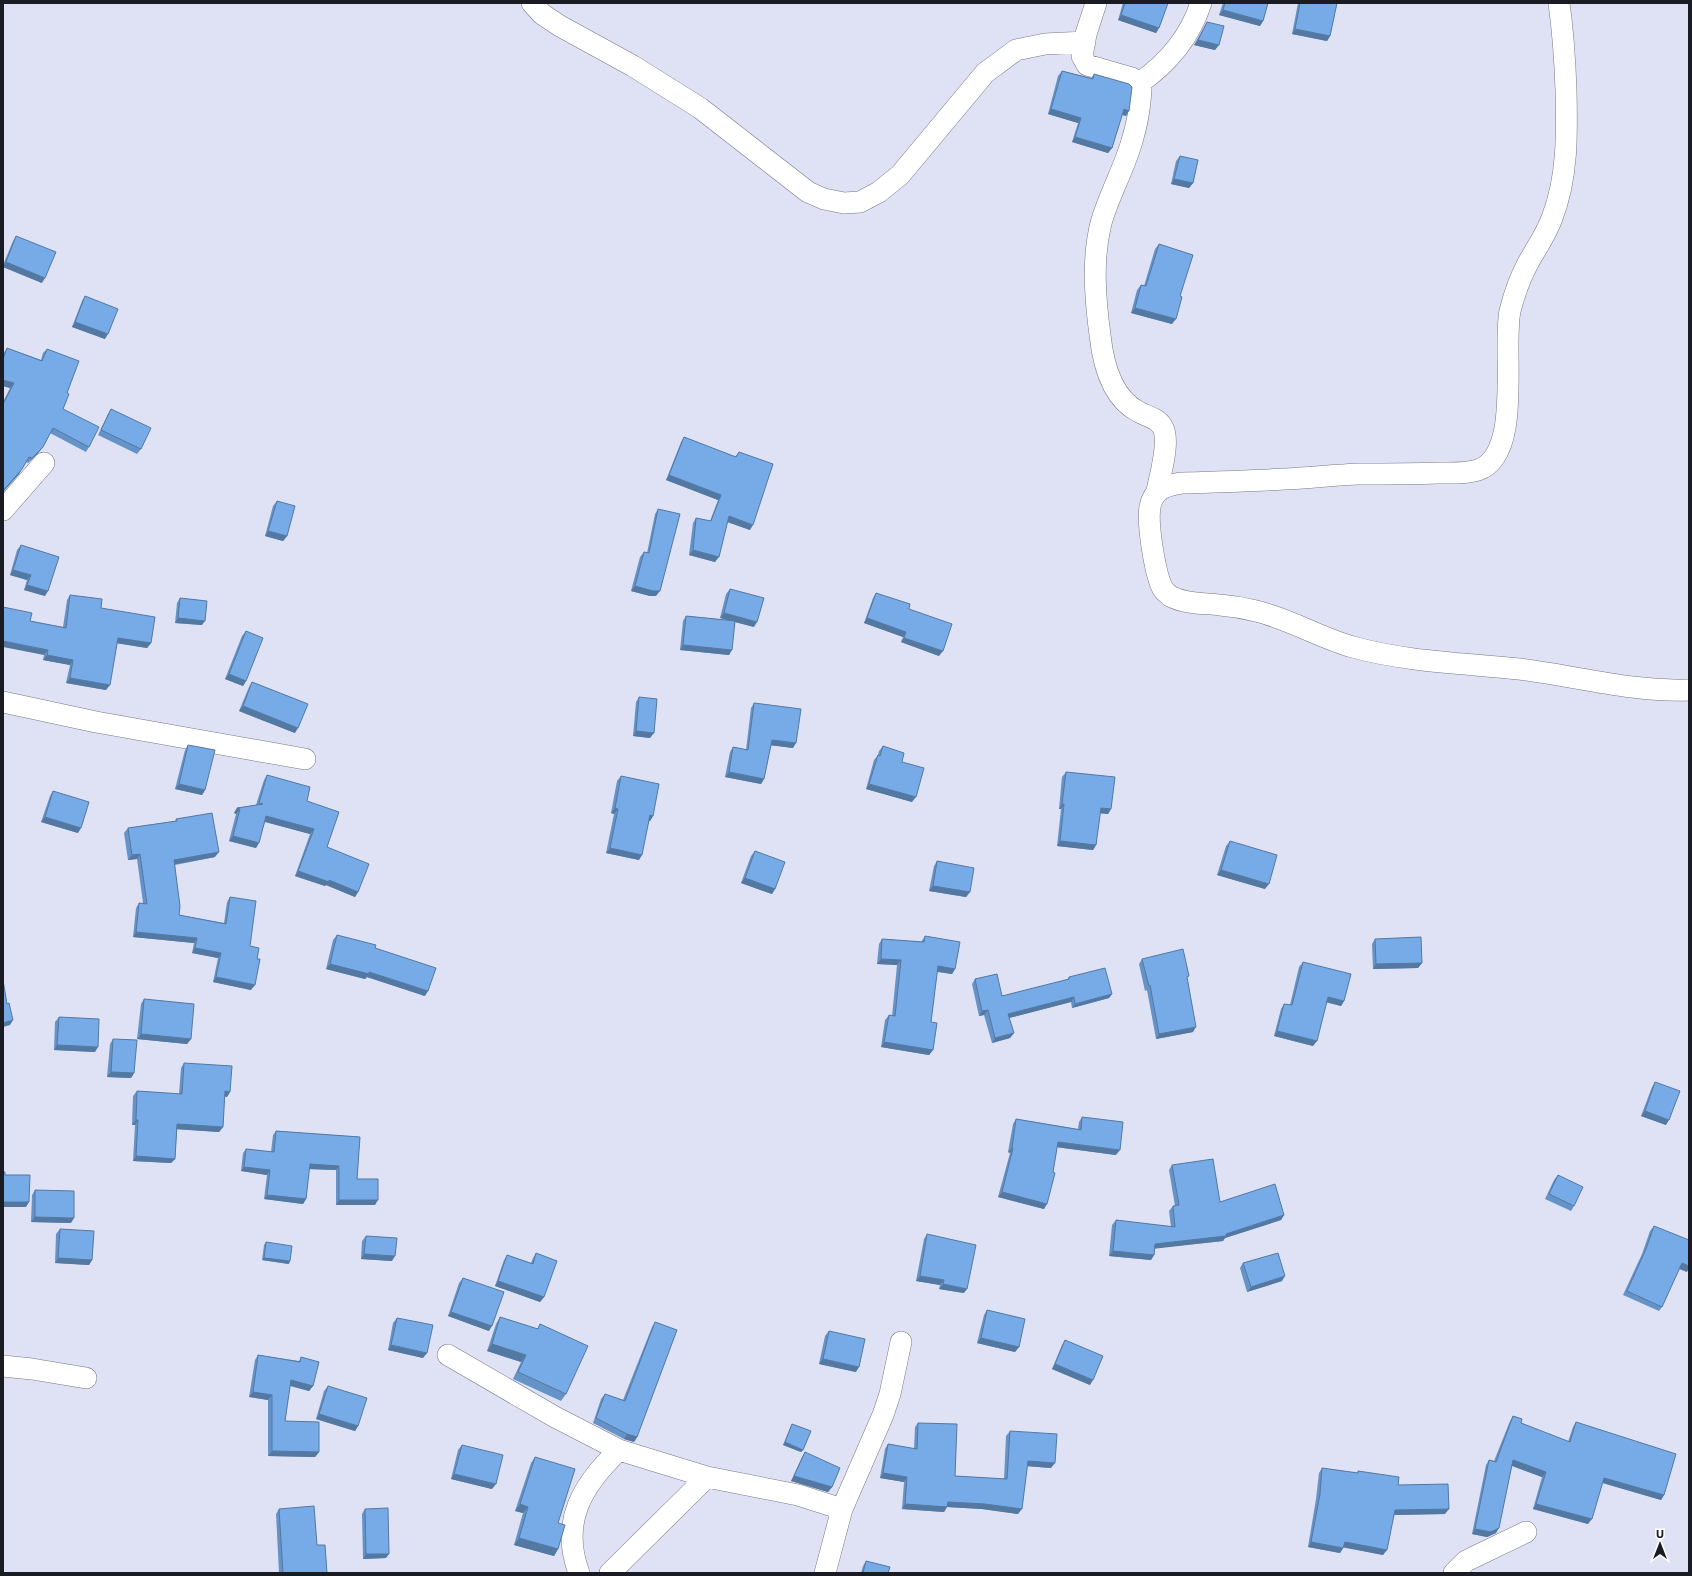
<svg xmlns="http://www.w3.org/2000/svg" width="1692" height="1576" font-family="Commissioner,sans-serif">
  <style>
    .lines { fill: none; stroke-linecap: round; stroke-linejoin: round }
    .minor-casing { stroke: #767888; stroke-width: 22 }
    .minor { stroke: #fff; stroke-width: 21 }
    .wall { fill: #6593c7 }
    .shaded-wall { fill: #5378a2 }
    .building { fill: #76abe7; stroke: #5378a2 }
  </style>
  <rect width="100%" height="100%" fill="#dfe2f4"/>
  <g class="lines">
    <g class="minor-casing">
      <path id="minor" d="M532,3l10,11 18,12 73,40 67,42 108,84 16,7 20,4 16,-1 19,-10 21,-17 85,-102 31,-23 29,-6 40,-2
        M1096,3l-10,31 -4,22 5,9 45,13 6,6 3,6c-1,17 -4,35 -9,51 -8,28 -23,54 -31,82 -9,36 -6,75 -1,112 3,28 11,63 39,77 7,4 18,6 23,14 9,14 -2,49 -5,65
        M1559,3c4,29 6,57 7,87 1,43 2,87 -14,128 -6,17 -16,30 -24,45 -8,15 -14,32 -18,48 -8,38 13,144 -32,159 -12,4 -28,3 -40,3 -26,1 -52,1 -79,1 -25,1 -50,4 -75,5 -34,2 -68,3 -102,4 -15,2 -29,6 -32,24 -3,16 5,68 13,82 1,2 5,5 7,7 15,8 33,7 50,9 12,1 24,3 36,6 34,8 64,27 97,36 54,15 111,16 166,22 57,7 113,23 170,21
        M1138,84c29,-20 52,-47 63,-81
        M3,510l41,-47
        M3,702l93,20 209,37
        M448,1355l107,62 64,33 88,27 91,18 44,14
        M3,1366l29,3 54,9
        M579,1573c-19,-51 3,-88 40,-123
        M610,1573l97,-96
        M825,1573l17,-64 41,-94 7,-21 11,-52
        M1454,1573l12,-12 60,-29"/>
    </g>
    <use href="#minor" class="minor"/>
  </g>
  <path class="wall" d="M1123,3h45l-9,25 -3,5 -38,-13z
    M1223,3h45l-5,18 -3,5 -41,-11z
    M1298,3h39l-7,33 -3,5 -35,-7z
    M1207,22l8,28 -21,-5z
    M1062,71l29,7 3,-4 32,42 -4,-1 -10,33 -4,5 -36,-11 6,-19 -30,-9 10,-38z
    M1180,156l13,27 -4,5 -18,-4 5,-23z
    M16,236l26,47 -39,-16v-2l10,-24z
    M1159,244l21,52 -8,28 -41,-11 6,-23 4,-5 3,1 11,-37z
    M85,296l20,43 -33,-12 10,-26z
    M7,348l34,12 2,-7 4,-4 20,44 -4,16 26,38 -3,5 -36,-19 -7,14 -4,5 -11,11 -2,-1 -7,12 -16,18v-90l7,-14 -7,-2v-32z
    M111,409l30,40 -4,5 -39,-19 10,-21z
    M684,437l51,20 4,-5 11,78 -23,-8 -12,40 -26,-7 4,-32 3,-5 14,3 8,-21 -52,-20 15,-38z
    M277,501l10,35 -4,5 -18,-5 8,-30z
    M658,509l-2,87h-6l-19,-5 9,-34 4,-5 3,1 8,-39z
    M21,545l24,51 -21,-6 3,-10 -17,-5 7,-25z
    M730,589l24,38 -19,-5 -6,33 -49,-5 3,-29 3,-5 43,4 -9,-2 6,-24z
    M876,593l33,16 30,47 -38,-14 2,-5 -39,-14 9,-25z
    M70,595l31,13 50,35 -4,5 -30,-5 -11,47 -40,-7 4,-18 -27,-5 1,-5 -14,-34 33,6 4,-27z
    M180,598l22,27 -27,-2 2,-20z
    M246,631v50l-3,5 -18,-7 17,-43z
    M252,682l43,51 -56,-22 10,-24z
    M639,697l11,41 -17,-2 3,-34z
    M754,703l39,45 -22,-3 -7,34 -3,5 -36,-7 5,-25 3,-5 13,3 5,-42z
    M188,745l17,45 -3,5 -27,-6 10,-39z
    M883,746l19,16 10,40 -46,-13 8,-29 4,-5 1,-4z
    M1066,772l45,37 -3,5 -8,-1 -4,32 -3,5 -36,-4 4,-37h-2l3,-32z
    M267,775l40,26 20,46 31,45 -3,5 -29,-12 -1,1 -30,-10 15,-42 -45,-12 -9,26 -27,-7 7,-27 -2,-1 3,-5 19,-3 8,-25z
    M621,776l32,40 -3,5h-1l-10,39 -33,-7 8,-39 -3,-1 6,-32z
    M53,791l25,42 -37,-11 9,-26z
    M176,819l39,38 -40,8 4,50 45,8 3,-21 3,-5 20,49 1,44 -38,-8 5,-24 -26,-5 2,-10 -61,-6 3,-29 3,-5h4l-6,-44 -9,1 -4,-27 4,-5 47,-7z
    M1230,841l35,48 -48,-14 9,-29z
    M755,851l20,38 -3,5 -31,-11 10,-27z
    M937,861l33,31 -4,5 -37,-6 5,-25z
    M337,935l38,13 50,48 -58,-19 -2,2 -39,-10 7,-29z
    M925,936l30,33 -3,5 -15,-2 -6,50 2,28 -4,5 -48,-8 4,-27 4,-5 3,1 5,-51 -20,-1 2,-20 3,-5 39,3z
    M1375,939l47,24 -4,5 -45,1 -1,-25z
    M1142,959l51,73 -37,7 -9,-49 -2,1 -6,-27z
    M1303,962l41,39 -3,5 -14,-4 -14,44 -39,-10 7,-27 3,-5 6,1 9,-38z
    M1069,977l43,17 -3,4 -37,10 -1,-6 -62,16 5,15 -4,5 -18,5 -8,-28 -5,1 -7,-32 3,-5 27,17 65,-16z
    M144,999l47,40 -4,5 -50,-5 4,-35z
    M59,1017l36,35 -41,-2 1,-28z
    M113,1039l21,34 -3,5 -24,-1 3,-33z
    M184,1063l46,29 -3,5 -3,-1 -1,31 -4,5 -42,-3 -2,30 -4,4 -38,-2 2,-36h-3l1,-29 4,-5 42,3 2,-26z
    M1655,1082l11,43 -25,-9 11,-29z
    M1082,1117l34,38 -59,-8 -4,25 -9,37 -46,-12 12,-44 -2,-1 5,-28 3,-5 62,10 1,-7z
    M276,1131l84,6 -3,42 18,26h-39v-35l-27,-1 -3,30 -3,5 -39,-5 3,-24 -26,-4 2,-18 3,-4 25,3 2,-17z
    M1172,1165l48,37 64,13 -3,5 -56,18 -2,3 -68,7 -1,7 -3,5 -42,-4 3,-31 4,-5 55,7 -2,-16 4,-5h2l-6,-36z
    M1558,1175l16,31 -3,5 -26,-12 9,-19z
    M35,1190l36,33 -40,-1 1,-27z
    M1654,1226l33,46 -8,-3 -17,38 -3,4 -36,-16 19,-41 8,-23z
    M60,1229l32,31 -3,5 -34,-2 1,-29z
    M927,1234l37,59 -25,-4 1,-4 -24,-4 8,-42z
    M366,1236l26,25 -31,-2 1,-18z
    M266,1242l23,22 -27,-4 2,-15z
    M536,1253l8,44 -4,5 -45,-16 9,-26 3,-5 24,8 2,-5z
    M1243,1263l39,18 -35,11 -7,-24z
    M463,1278l26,53 -41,-15 11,-33z
    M987,1310l32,37 -4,5 -38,-9 7,-28z
    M500,1317l37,12 3,-5 26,70 -5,7 -48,-22 8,-17 -34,-11 9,-27z
    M397,1318l26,40 -35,-8 5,-27z
    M655,1322l-18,115 -3,5 -10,-3 -31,-16 8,-24 4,-5 18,6 29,-73z
    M829,1331l27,41 -37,-8 6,-28z
    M1065,1340l25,45 -38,-16 10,-24z
    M258,1355l41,6 2,-4 12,29 -4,5 -19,-5 -5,35 34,31 -4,5 -47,-1v-56l-19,-3 6,-37z
    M328,1386l30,40 -3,5 -39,-12 8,-28z
    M1513,1416l8,7 47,19 5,-15 3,-5 88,73 -3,5 -59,-17 -14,41 -55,-15 9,-32 -30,-11 -16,67 -9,4 -15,-3 14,-69 3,-5 5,1 16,-40z
    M918,1423l37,53 49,3 2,-43 4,-5 41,37 -24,-2 -9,48 -36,-5 -35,-2 -3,5 -42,-3 2,-27 -24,-4 5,-29 3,-5 26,5 1,-22z
    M792,1424l11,26 -2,2 -18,-7 8,-19z
    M462,1445l30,44 -41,-10 7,-29z
    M805,1452l27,35 -4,5 -37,-11 11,-24z
    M535,1457l23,66v26l-4,7 -40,-11 9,-32 -8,-2 16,-48z
    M1322,1468l35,5 1,-2 40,14 47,29 -51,1 -11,40 -39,-8 -4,6 -32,-6 8,-48 3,-26z
    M279,1509l38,36 10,28h-48l-3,-59z
    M365,1509l21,49 -23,1 -1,-45z
    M866,1561l22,12h-27l2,-7z"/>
  <path class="shaded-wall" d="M1223,10l40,11 -3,5 -41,-11z
    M1121,15l38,13 -3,5 -38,-13z
    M1295,29l35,7 -3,5 -35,-7z
    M1198,40l21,5 -4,5 -21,-5z
    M1051,109l30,9 -3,5 -30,-9z
    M1124,109l5,2 -3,5 -6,-2z
    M1075,137l37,11 -4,5 -36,-11z
    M1174,179l19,4 -4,5 -18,-4z
    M6,262l39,16 -3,5 -39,-16v-1z
    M1135,308l41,11 -4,5 -41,-11z
    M75,322l33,12 -3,5 -33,-12z
    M3,380l11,3 -4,5 -7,-2z
    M43,447l-4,5 -11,11 4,-5z
    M22,469l-3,5 -16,18v-1z
    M669,475l52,20 -3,5 -52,-20z
    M729,516l24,9 -3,5 -25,-9z
    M268,531l19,5 -4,5 -18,-5z
    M693,550l26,7 -4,5 -26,-7z
    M13,570l18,5 -4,5 -17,-5z
    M27,585l21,6 -3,5 -21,-6z
    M635,586l25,5 -4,5h-6l-19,-5z
    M724,613l33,9 -3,5 -34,-9z
    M178,618l27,3 -3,4 -27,-2z
    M867,618l39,14 -3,5 -39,-14z
    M118,638l33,5 -4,5 -32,-5z
    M904,638l39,13 -4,5 -38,-14z
    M3,641l45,9 -4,5 -41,-8z
    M683,645l49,5 -3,5 -49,-5z
    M47,655l26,5 -3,5 -27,-5z
    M229,674l17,7 -3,5 -18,-7z
    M70,678l40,7 -4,5 -40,-7z
    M243,706l55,22 -3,5 -56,-22z
    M636,731l18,2 -4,5 -17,-2z
    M772,740l24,3 -3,5 -25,-3z
    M729,772l35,7 -3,5 -36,-7z
    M179,784l26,6 -3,5 -27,-6z
    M869,784l47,13 -4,5 -46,-13z
    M1062,804h2l-3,5h-2z
    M237,808l3,1 -4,5 -2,-1z
    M615,808l3,1 -4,5 -3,-1z
    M1101,808l10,1 -3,5 -11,-1z
    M650,815l3,1 -3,5 -3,-1z
    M266,816l48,13 -4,5 -48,-13z
    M45,817l36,11 -3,5 -37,-11z
    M233,836l26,7 -3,5 -27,-7z
    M1060,841l36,4 -3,5 -36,-4z
    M610,848l32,7 -3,5 -33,-7z
    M219,852l-4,5 -44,8 3,-5z
    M140,854l-3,5 -9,1 4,-5z
    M1221,870l48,14 -4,5 -48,-14z
    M298,871l31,9 29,12 -3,5 -29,-12 -1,1 -30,-10z
    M745,878l30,11 -3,5 -31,-11z
    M933,886l37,6 -4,5 -37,-6z
    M136,932l61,6 -3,5 -61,-6z
    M195,948l26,5 -3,5 -26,-5z
    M881,959l20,1 -4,5 -20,-1z
    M1422,963l-4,5 -45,1 3,-5z
    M330,964l39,8 59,19 -3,5 -58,-19 -2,2 -39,-10z
    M938,966l17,3 -3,5 -18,-3z
    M216,977l39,8 -4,5 -38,-8z
    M1112,994l-3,4 -37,10 3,-4z
    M1074,997l-3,5 -66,17 3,-5z
    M1328,997l16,4 -3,5 -16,-4z
    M988,1010l-4,5 -5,1 3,-5z
    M13,1020l-3,5 -7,2v-4z
    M1196,1027l-3,5 -37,7 3,-5z
    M1277,1031l40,10 -4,5 -39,-10z
    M1014,1033l-4,5 -18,5 3,-5z
    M141,1034l50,5 -4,5 -50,-5z
    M884,1042l49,8 -4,5 -48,-8z
    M57,1045l41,2 -3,5 -41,-2z
    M111,1072l23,1 -3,5 -24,-1z
    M225,1091l5,1 -3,5 -6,-1z
    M1645,1111l24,9 -3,5 -25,-9z
    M136,1120h2l-3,5h-3z
    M177,1124l46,3 -4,5 -46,-3z
    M1058,1142l62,8 -4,5 -61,-8z
    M1012,1148h1l-3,5 -2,-1z
    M136,1156l39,3 -4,4 -38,-2z
    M310,1164l29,2 -3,4 -29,-1z
    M244,1167l26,3 -3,5 -26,-4z
    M1002,1192l45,12 -3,5 -46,-12z
    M267,1195l39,4 -3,5 -39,-5z
    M339,1200h39l-3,5h-39z
    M3,1202h26l-3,5h-23z
    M1284,1215l-3,5 -56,18 -2,3 -71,8 3,-5 71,-10z
    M35,1217l39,1 -3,5 -40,-1z
    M1113,1251l41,4 -3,5 -42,-4z
    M364,1254l31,2 -3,5 -31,-2z
    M58,1258l34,2 -3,5 -34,-2z
    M264,1258l26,3 -1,3 -27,-4z
    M1682,1263l7,3v2l-2,4 -9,-4z
    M920,1276l24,4 -4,5 -24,-4z
    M1285,1276l-3,5 -35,11 4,-5z
    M498,1281l46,16 -4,5 -45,-16z
    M943,1284l24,5 -3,4 -25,-4z
    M451,1312l41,14 -3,5 -41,-15z
    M981,1338l38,9 -4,5 -38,-9z
    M492,1344l34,11 -5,7 -34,-11z
    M391,1345l36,8 -4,5 -35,-8z
    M823,1359l36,8 -3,5 -37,-8z
    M1055,1364l38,16 -3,5 -38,-16z
    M291,1380l22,6 -4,5 -21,-6z
    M253,1392l19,3 -4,5 -19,-3z
    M319,1414l39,12 -3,5 -39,-12z
    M627,1434l10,3 -3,5 -10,-3z
    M785,1442l18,8 -2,2 -18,-7z
    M272,1451l47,1 -4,5 -47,-1z
    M1513,1460l33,12 -4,5 -32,-12z
    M1028,1461l27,2 -4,5 -26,-2z
    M883,1473l24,4 -3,5 -24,-4z
    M454,1474l42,10 -4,5 -41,-10z
    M794,1476l38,11 -4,5 -37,-11z
    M1604,1478l60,17 -3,5 -61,-18z
    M948,1502l37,2 37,5 -4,5 -36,-5 -35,-2 -3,5 -42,-3 3,-5z
    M520,1504l8,3 -5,6 -8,-2z
    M1536,1504l56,15 -4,5 -55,-15z
    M1449,1509l-4,5 -54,1 4,-5z
    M1499,1528l-3,5 -9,4 -15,-3 3,-5z
    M519,1538l39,11 -4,7 -40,-11z
    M1311,1542l32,6 -3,5 -32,-6z
    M1345,1542l42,8 -4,5 -42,-8z
    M366,1554h23l-3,4 -23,1z"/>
  <path class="building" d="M1125,3h43l-9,25 -38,-13z
    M1225,3h43l-5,18 -40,-11z
    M1300,3h37l-7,33 -35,-7z
    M1207,22l17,4 -5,19 -21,-5z
    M1062,71l31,8 1,-5 35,10 3,3 -3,24 -5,-2 -12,39 -37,-11 6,-19 -30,-9z
    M1180,156l18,4 -5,23 -19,-4z
    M16,236l40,16 -11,26 -39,-16z
    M1159,244l34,11 -13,41 2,1 -6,22 -41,-11 6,-23 5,1z
    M85,296l33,13 -10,25 -33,-12z
    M7,348l35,13 5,-12 32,12 -12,32 2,1 -6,15 36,18 -10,20 -36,-19 -10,19 -11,11 -3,-1 -7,12 -19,22v-87l11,-21 -11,-3v-21z
    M111,409l40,19 -10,21 -40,-19z
    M684,437l52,20 3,-5 34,12 -20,61 -24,-9 -10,41 -26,-7 3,-32 15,3 10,-26 -52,-20z
    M277,501l18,5 -8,30 -19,-5z
    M658,509l22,5 -20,77h-7l-18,-5 9,-34 5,1z
    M21,545l38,12 -11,34 -21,-6 4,-10 -18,-5z
    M730,589l34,9 -7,24 -33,-9z
    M876,593l34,11 -1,5 43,15 -9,27 -39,-13 2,-6 -39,-14z
    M70,595l32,4 -1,9 54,9 -4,26 -33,-5 -8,47 -40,-7 3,-18 -26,-5 1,-5 -45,-9v-34l29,6 -2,8 36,7z
    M180,598l27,3 -2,20 -27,-3z
    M686,616l49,5 -3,29 -49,-5z
    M246,631l17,7 -17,43 -17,-7z
    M252,682l56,22 -10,24 -55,-22z
    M639,697l18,2 -3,34 -18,-2z
    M754,703l47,6 -5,34 -24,-3 -8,39 -35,-7 4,-25 15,3z
    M188,745l27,5 -10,40 -26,-6z
    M883,746l21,7 -2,9 22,6 -8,29 -47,-13 9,-29 2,1z
    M1066,772l49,5 -4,32 -10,-1 -5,37 -36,-4 4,-37h-2z
    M267,775l43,12 -3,14 32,11 -12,35 42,17 -11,28 -29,-12v2l-31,-11 16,-42 -48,-13 -7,27 -26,-7 7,-27 -3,-1 26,-4 -4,-1z
    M621,776l38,8 -6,32 -3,-1 -8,40 -32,-7 8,-39 -3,-1z
    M53,791l36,11 -8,26 -36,-11z
    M212,813l7,39 -45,8 6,46 -1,9 47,9 4,-27 26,4 -6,45 9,2 -2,11h3l-5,26 -39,-8 5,-24 -26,-5 2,-10 -61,-6 3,-29 8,1 -7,-50 -8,1 -4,-27 49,-7 -1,-2z
    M1230,841l47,14 -8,29 -48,-14z
    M755,851l30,11 -10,27 -30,-11z
    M937,861l37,7 -4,24 -37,-6z
    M337,935l39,10 -1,3 61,20 -8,23 -59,-19v2l-39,-10z
    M925,936l35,6 -5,27 -17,-3 -7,56 6,1 -4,27 -49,-8 5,-27 6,1 6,-56 -20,-1 1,-20 42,3z
    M1421,937l1,26 -46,1 -1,-25z
    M1183,949l6,27 -2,1 9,50 -37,7 -9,-49 -1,1 -7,-27z
    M1303,962l48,12 -7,27 -16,-4 -11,44 -40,-10 7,-27 8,1z
    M1105,968l7,26 -37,10 -1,-7 -66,17 6,19 -19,5 -7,-28 -6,1 -7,-32 22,-5 5,22 67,-17v-2z
    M3,980l4,24 2,-1 4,17 -10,3z
    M144,999l50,5 -3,35 -50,-5z
    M59,1017l40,2 -1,28 -41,-2z
    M113,1039l24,1 -3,33 -23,-1z
    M184,1063l48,3 -2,26 -5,-1 -2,36 -46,-3 -2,35 -39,-3 2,-36h-2l1,-29 45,3z
    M1655,1082l25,9 -11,29 -24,-9z
    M1082,1117l41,5 -3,28 -62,-8 -5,30 2,1 -8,31 -45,-12 11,-44h-1l4,-29 65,11z
    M276,1131l84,6 -3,42h21v21h-39v-34l-29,-2 -4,35 -39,-4 3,-25 -26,-3 2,-18 28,3z
    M1213,1159l7,43 55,-18 9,31 -58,19v2l-71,8 -1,11 -41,-4 3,-31 59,7 -2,-21 6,-1 -7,-40z
    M3,1171l2,1v3h25l-1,27h-26z
    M1558,1175l25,12 -9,19 -25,-12z
    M35,1190l39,1v27l-39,-1z
    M1654,1226l35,14v26l-7,-3 -20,44 -35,-16 19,-42z
    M60,1229l34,2 -2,29 -34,-2z
    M927,1234l49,11 -9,44 -24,-5 1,-4 -24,-4z
    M366,1236l31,2 -2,18 -31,-2z
    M266,1242l26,4 -2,15 -26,-3z
    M536,1253l21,8 -13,36 -46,-16 9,-26 26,9z
    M1278,1253l7,23 -34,11 -8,-24z
    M463,1278l41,14 -12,34 -41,-14z
    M987,1310l38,9 -6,28 -38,-9z
    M500,1317l38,12 2,-5 48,22 -22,48 -48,-22 8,-17 -34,-11z
    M397,1318l36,7 -6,28 -36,-8z
    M655,1322l22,8 -40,107 -10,-3 -31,-16 9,-24 20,7z
    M829,1331l36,8 -6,28 -36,-8z
    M1065,1340l38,16 -10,24 -38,-16z
    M258,1355l42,7 1,-5 18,5 -6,24 -22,-6 -6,41 34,1v30l-47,-1v-56l-19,-3z
    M328,1386l39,12 -9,28 -39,-12z
    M1513,1416l9,3 -1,4 49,19 6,-20 100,32 -12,41 -60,-17 -12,41 -56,-15 10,-32 -33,-12 -14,68 -8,4 -16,-3 14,-69 7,2z
    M918,1423l39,1 -2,52 52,3 3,-48 47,3 -2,29 -27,-2 -6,48 -37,-5 -37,-2 -1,5 -42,-3 2,-27 -24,-4 5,-29 29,5z
    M792,1424l19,7 -8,19 -18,-8z
    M462,1445l41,10 -7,29 -42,-10z
    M805,1452l35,16 -8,19 -38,-11z
    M535,1457l40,12 -17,54 7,2 -7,24 -39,-11 9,-31 -8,-3z
    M1322,1468l36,5v-2l41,6 -1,8 50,-1 1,25 -54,1 -8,40 -42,-8 -2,6 -32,-6 9,-48z
    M314,1506l3,39h8l2,28h-44l-4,-64z
    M388,1508l1,46h-23l-1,-45z
    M866,1561l24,6 -2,6h-25z"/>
  <rect width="1692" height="1576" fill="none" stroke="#1b1c23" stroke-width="8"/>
  <g transform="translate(1660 1544)" stroke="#ffffff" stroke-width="3" paint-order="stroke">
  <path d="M0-3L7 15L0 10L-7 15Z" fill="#1b1c23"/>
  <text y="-6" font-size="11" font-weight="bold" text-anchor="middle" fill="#1b1c23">U</text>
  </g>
</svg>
